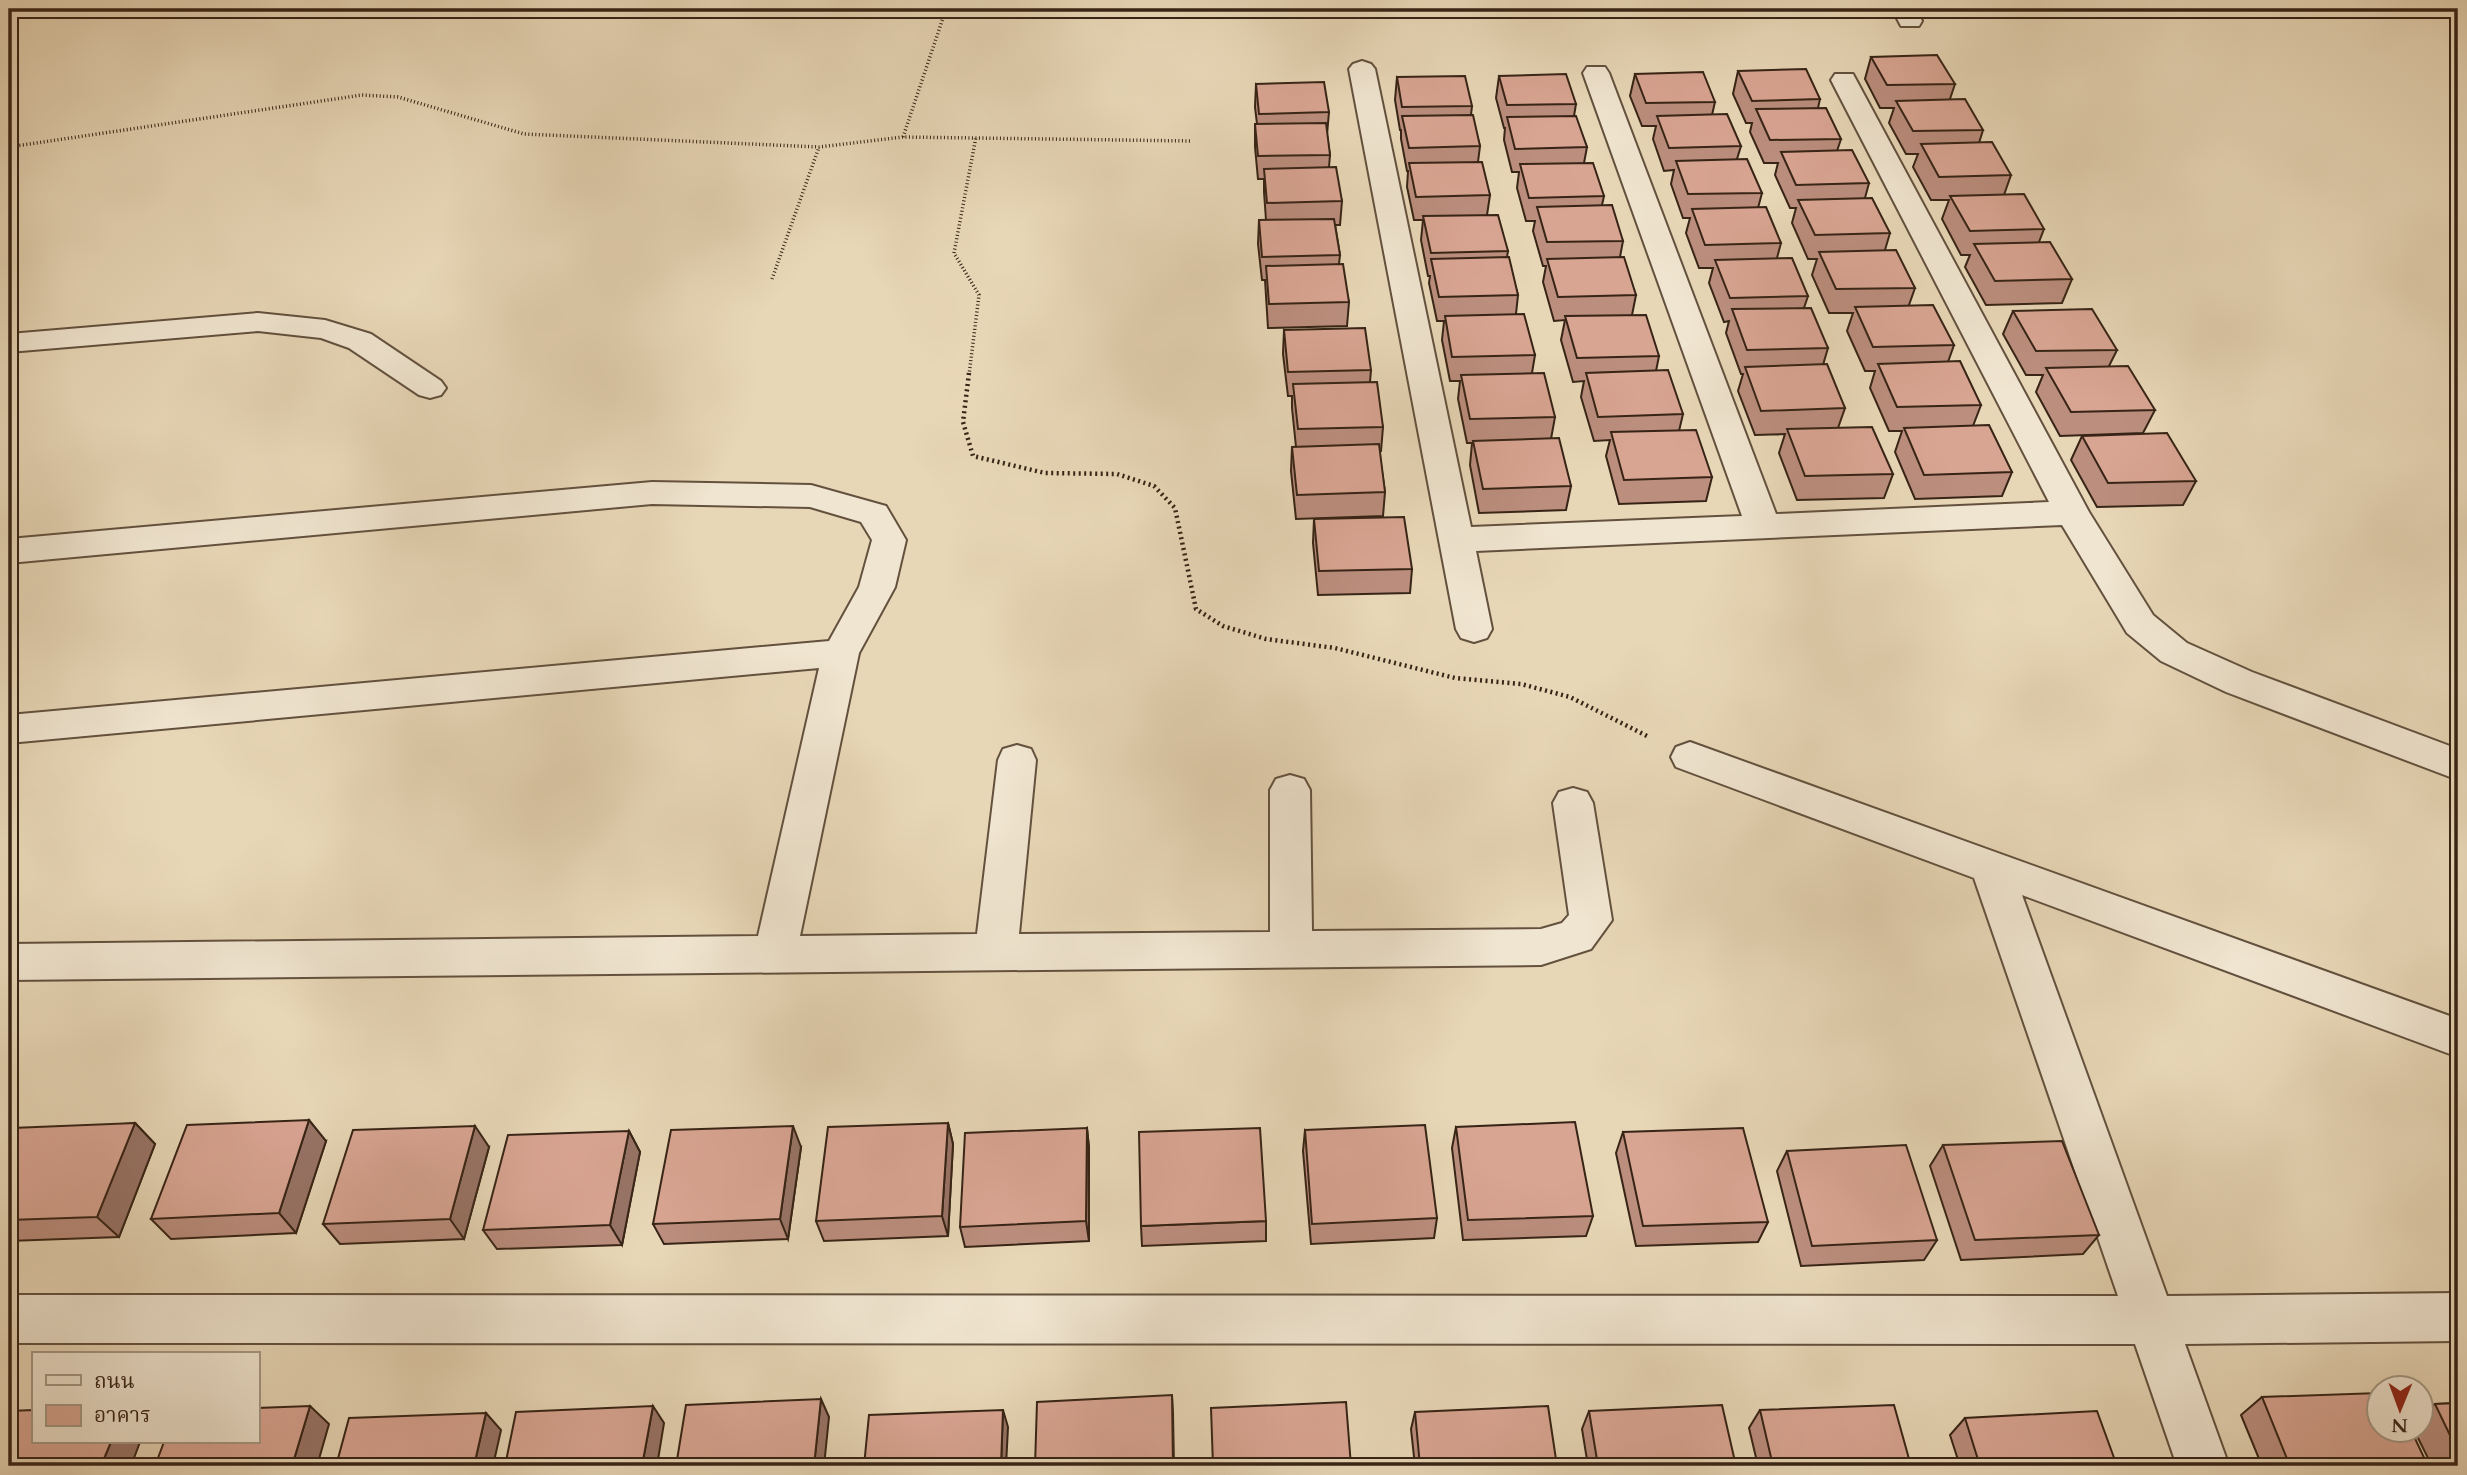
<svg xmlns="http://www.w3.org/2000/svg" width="2467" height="1475" font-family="Cardo,'Noto Serif Thai',serif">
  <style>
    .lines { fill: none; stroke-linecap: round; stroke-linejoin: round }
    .minor-casing { stroke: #63513e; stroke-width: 4 }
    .path-far1 { stroke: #372416; stroke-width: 3.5; stroke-dasharray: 1 2.5; stroke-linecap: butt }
    .path { stroke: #372416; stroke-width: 4.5; stroke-dasharray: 2 3.5; stroke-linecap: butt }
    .minor { fill: #f0e5d0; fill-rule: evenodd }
    .wall { fill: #bb8e7e; stroke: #372416; stroke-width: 2 }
    .shaded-wall { fill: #987467; stroke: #372416; stroke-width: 2 }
    .building { fill: #d9a593; stroke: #372416; stroke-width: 2 }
  </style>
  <rect width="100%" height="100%" fill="#e8d7b7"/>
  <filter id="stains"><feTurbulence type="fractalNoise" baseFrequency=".00286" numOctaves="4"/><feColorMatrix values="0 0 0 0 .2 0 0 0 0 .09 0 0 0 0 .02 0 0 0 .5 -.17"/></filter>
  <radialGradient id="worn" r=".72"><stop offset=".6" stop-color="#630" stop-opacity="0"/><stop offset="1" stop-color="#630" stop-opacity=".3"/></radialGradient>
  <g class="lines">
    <g class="minor-casing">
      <path id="minor" d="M1892,9h24l6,12 -3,5h-18z
        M1362,61l9,3 4,5 96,458 271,-11 -159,-443 4,-6h18l4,6 167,441 273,-12 -218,-422 4,-6h18l236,438 64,103 34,28 65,29 206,77v31l-232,-88 -65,-31 -34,-28 -65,-108 -586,26 16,78 -5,9 -13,4 -13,-4 -5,-9 -107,-560 4,-5z
        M258,313l67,7 46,14 70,47 5,7 -5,7 -11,3 -11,-3 -70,-47 -28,-10 -63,-7 -249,21v-18z
        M652,482l159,3 75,21 20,34 -11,47 -36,66 -59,283 177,-2 21,-174 5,-11 14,-4 14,4 5,11 -17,174 251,-2v-142l6,-11 14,-4 14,4 6,11 2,141 229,-2 21,-6 7,-8 -16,-112 6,-11 14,-4 14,4 6,11 19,117 -21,29 -50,16 -1532,15v-36l749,-8 61,-268 -810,75v-28l820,-74 30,-54 13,-47 -11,-18 -51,-15 -158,-3 -643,59v-24z
        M1690,742l768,277v38l-436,-162 145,401 291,-3v48l-273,3 44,122h-52l-42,-122 -2126,-1v-48l2109,1 -144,-418 -298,-111 -5,-10 5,-10z"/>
    </g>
    <path class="path-far1" d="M903,137l43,-128
      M9,147l353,-52 36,2 126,37 295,13 84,-10 289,4
      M772,279l47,-132
      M969,375l10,-80 -25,-42 22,-116"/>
    <path class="path" d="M969,373l-6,49 10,34 72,17 72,1 37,12 21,22 21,101 27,17 43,13 69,9 120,30 66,6 49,13 79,40"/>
    <use href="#minor" class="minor"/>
  </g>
  <path class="wall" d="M1871,57l84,27 -5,15 33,31 -4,13 32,32 -7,20 40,34 -5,13 33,37 -10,24 -76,2 -21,-38 5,-12h-9l-19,-36 7,-19h-18l-18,-33 5,-13h-12l-17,-31 5,-15h-14l-15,-29z
    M1738,71l82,28 -2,9 23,31 -4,12 32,32 -4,15 25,35 -5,17 30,38 -6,17 45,40 -6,17 33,43 -8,21 39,46 -10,24 -87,3 -20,-47 7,-21h-13l-19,-43 5,-17h-10l-18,-40 6,-18h-24l-17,-38 5,-16h-9l-16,-36 4,-15h-6l-15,-33 3,-12h-14l-14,-31 2,-9h-6l-13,-29z
    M1635,74l80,28 -3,13 29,31 -4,13 25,34 -4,15 23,35 -4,15 31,38 -4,12 24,40 -5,17 22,43 -7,20 55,46 -9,24 -87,2 -18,-47 6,-19 -30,1 -17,-44 5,-17h-2l-15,-41 3,-12 -5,1 -15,-39 4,-15h-14l-13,-35 4,-15h-7l-12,-34 3,-14 -10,1 -11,-32 3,-13h-14l-12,-30z
    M1499,76l77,28 -2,12 13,31 -3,16 20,33 -2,9 21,36 -3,16 16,38 -4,20 27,41 -3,15 27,43 -4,17 33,46 -6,24 -87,3 -13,-48 4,-16 -16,1 -13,-44 3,-16 -11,1 -12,-42 4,-20 -11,1 -11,-39 3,-16h-3l-10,-35 2,-10h-9l-9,-33 2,-16h-7l-8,-32 1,-12h-1l-8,-30z
    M1397,77l75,29 -1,9 9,31 -2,16 12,33 -3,20 21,36 -1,6 11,38 -2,19 19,41 -3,18 23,44 -4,22 20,47 -5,24 -87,3 -9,-48 2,-22h-5l-9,-44 2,-18h-10l-8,-41 2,-19h-7l-8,-38 1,-7h-2l-7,-36 2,-20h-9l-7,-33 1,-16h-1l-6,-32v-9h-1l-5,-30z
    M1256,84l73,28 -2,23 3,20 -1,12 13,34 -2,24h-5l5,30 -1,9 10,38 -2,24 -79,2 -3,-48h-3l-4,-36 1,-24h7l-2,-28v-13h-6l-3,-32v-23h2l-2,-17z
    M2013,311l104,39 -8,16 46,44 -12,23 -83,3 -24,-44 7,-17h-17l-23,-41z
    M1284,330l87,40 -1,12 13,45 -2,24h-2l6,41 -2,24 -87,3 -5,-48 1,-24h4l-4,-39v-12h-4l-5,-42z
    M2082,436l114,45 -13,24 -86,2 -26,-47z
    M1314,519l98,50 -2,24 -92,2 -5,-52z
    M135,1123l20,21 -36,93 -110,4v-107z
    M948,1123l5,21 -5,92 -124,5 -8,-20z
    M1456,1127l137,89 -7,20 -123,4 -11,-92z
    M1087,1128l2,20v93l-124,6 -5,-20z
    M1305,1130l132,88 -3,20 -123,6 -8,-93z
    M629,1131l11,21 -18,93 -125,4 -14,-19z
    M1623,1132l145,90 -10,20 -122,4 -20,-93z
    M326,1141l-30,92 -125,6 -20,-20z
    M1943,1145l156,90 -16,19 -122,6 -31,-94z
    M489,1147l-25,92 -124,5 -17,-20z
    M801,1147l-13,92 -124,5 -11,-20z
    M1787,1151l150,89 -13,20 -123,6 -24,-95z
    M1266,1221v20l-124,5 -1,-20z
    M2262,1397l166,69h-166l-21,-51z
    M2458,1403v63h-26l-18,-36h7v-17l14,-9z
    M1760,1410l151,56h-153l-9,-38z
    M1589,1411l147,55h-148l-6,-37z
    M1415,1412l142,54h-142l-4,-37z
    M1965,1418l152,48h-157l-10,-31z"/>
  <path class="shaded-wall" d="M309,1120l17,21 -30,92 -17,-20z
    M135,1123l20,21 -36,93 -22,-20z
    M948,1123l5,21 -5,92 -6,-20z
    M475,1126l14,21 -25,92 -14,-20z
    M793,1126l8,21 -13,92 -8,-20z
    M1087,1128l2,20v93l-3,-20z
    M629,1131l11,21 -18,93 -12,-20z
    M1172,1395l1,18 1,53h-1z
    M821,1399l8,18 -5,49h-10z
    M310,1406l19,18 -12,42h-25z
    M653,1406l11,17 -7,43h-15z
    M1003,1410l5,17 -2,39h-5z
    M486,1413l15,17 -8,36h-19z
    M111,1442h29l-9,24h-30z"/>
  <path class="building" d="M1937,55l18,29 -68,1 -16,-28z
    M1806,69l14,30 -68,2 -14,-30z
    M1703,72l12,30 -69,1 -11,-29z
    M1566,74l10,30 -69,1 -8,-29z
    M1465,76l7,30 -70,1 -5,-30z
    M1324,82l5,30 -70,2 -3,-30z
    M1965,99l18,31 -70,1 -17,-30z
    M1826,108l15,31 -71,1 -14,-31z
    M1727,114l14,32 -72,2 -12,-32z
    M1473,115l7,31 -71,2 -7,-32z
    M1576,116l11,31 -72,2 -8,-32z
    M1326,123l4,32 -72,1 -3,-32z
    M1992,142l19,33 -72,2 -18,-33z
    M1852,150l17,33 -73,2 -15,-33z
    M1747,159l15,34 -74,1 -12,-33z
    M1482,162l8,33 -74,2 -7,-34z
    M1593,163l11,33 -75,2 -9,-34z
    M1336,167l6,34 -75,2 -3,-34z
    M2024,194l20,35 -74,2 -20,-35z
    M1872,198l18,35 -75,2 -17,-35z
    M1612,205l11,36 -76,1 -10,-35z
    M1766,207l15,36 -76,2 -13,-36z
    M1498,215l10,36 -77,2 -8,-37z
    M1334,219l6,36 -78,2 -3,-37z
    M2050,242l22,37 -77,2 -21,-37z
    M1896,250l19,38 -79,1 -17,-37z
    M1509,257l9,38 -79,2 -8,-38z
    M1624,257l12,38 -78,2 -11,-38z
    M1792,258l16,38 -78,2 -15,-38z
    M1343,264l6,38 -80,2 -3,-38z
    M1933,305l21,40 -81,2 -18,-40z
    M1811,308l17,40 -81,2 -15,-41z
    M2092,309l25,41 -81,1 -23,-40z
    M1524,314l11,41 -83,2 -7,-41z
    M1646,315l13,41 -82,2 -12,-42z
    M1365,328l6,42 -83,2 -4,-42z
    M1960,361l21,44 -84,2 -19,-43z
    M1827,364l18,44 -84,3 -16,-44z
    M2128,366l27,44 -84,2 -25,-44z
    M1668,370l15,44 -85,3 -12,-44z
    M1544,373l11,44 -85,2 -9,-44z
    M1377,382l6,45 -85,2 -5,-45z
    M1989,425l23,47 -88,3 -20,-47z
    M1872,427l21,47 -88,2 -18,-47z
    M1696,430l16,47 -88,3 -13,-48z
    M2167,433l29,48 -88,2 -26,-47z
    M1559,438l12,48 -88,3 -10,-48z
    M1379,444l6,48 -88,3 -5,-48z
    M1404,517l8,52 -93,2 -5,-52z
    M309,1120l-30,93 -128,6 36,-94z
    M1575,1122l18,94 -125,4 -12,-93z
    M135,1123l-38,94 -88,3v-85l3,-7z
    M948,1123l-6,93 -126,5 12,-94z
    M1425,1125l12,93 -125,6 -7,-94z
    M475,1126l-25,93 -127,5 30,-94z
    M793,1126l-13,93 -127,5 18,-94z
    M1087,1128l-1,93 -126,6 5,-94z
    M1260,1128l6,93 -125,5 -2,-94z
    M1743,1128l25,94 -125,4 -20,-94z
    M629,1131l-19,94 -127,5 25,-95z
    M2062,1141l37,94 -124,5 -32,-95z
    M1906,1145l31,95 -125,6 -25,-95z
    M2379,1393v37h32l17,36h-138l-28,-69z
    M1172,1395l1,71h-138l2,-64z
    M821,1399l-7,67h-138l10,-61z
    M1346,1402l5,64h-138l-2,-58z
    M2458,1403v49l-23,-48z
    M1722,1405l14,61h-138l-9,-55z
    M1894,1405l17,61h-138l-13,-56z
    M310,1406l-18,60h-137l9,-24h93v-34z
    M653,1406l-11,60h-137l11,-54z
    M1548,1406l9,60h-137l-5,-54z
    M33,1410v32h78l-10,24h-92v-55z
    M1003,1410l-2,56h-137l5,-51z
    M2097,1411l20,55h-137l-15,-48z
    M486,1413l-12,53h-138l13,-48z"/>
  <rect width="2467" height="1475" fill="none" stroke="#e8d7b7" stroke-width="35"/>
  <rect x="10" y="10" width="2446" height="1454" fill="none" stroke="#372416" stroke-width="3.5"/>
  <rect x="18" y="18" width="2432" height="1440" fill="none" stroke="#372416" stroke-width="2"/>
  <rect x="32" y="1352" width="228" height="91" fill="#f0e5d0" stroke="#a69886" stroke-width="2"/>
  <rect x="46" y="1375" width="35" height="10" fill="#f0e5d0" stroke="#a69886" stroke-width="2"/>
  <text x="94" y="1388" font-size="21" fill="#372416">ถนน</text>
  <rect x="46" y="1405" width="35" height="21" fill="#d9a593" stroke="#a69886" stroke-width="2"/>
  <text x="94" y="1422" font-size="21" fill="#372416">อาคาร</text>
  <g transform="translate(2400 1409) rotate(181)"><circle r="33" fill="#f0e5d0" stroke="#a69886" stroke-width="2"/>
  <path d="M0-5L12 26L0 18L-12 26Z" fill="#8f2418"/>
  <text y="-10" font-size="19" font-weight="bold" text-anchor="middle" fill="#372416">N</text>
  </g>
  <rect width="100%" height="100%" filter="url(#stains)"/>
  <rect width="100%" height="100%" fill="url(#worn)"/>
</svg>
